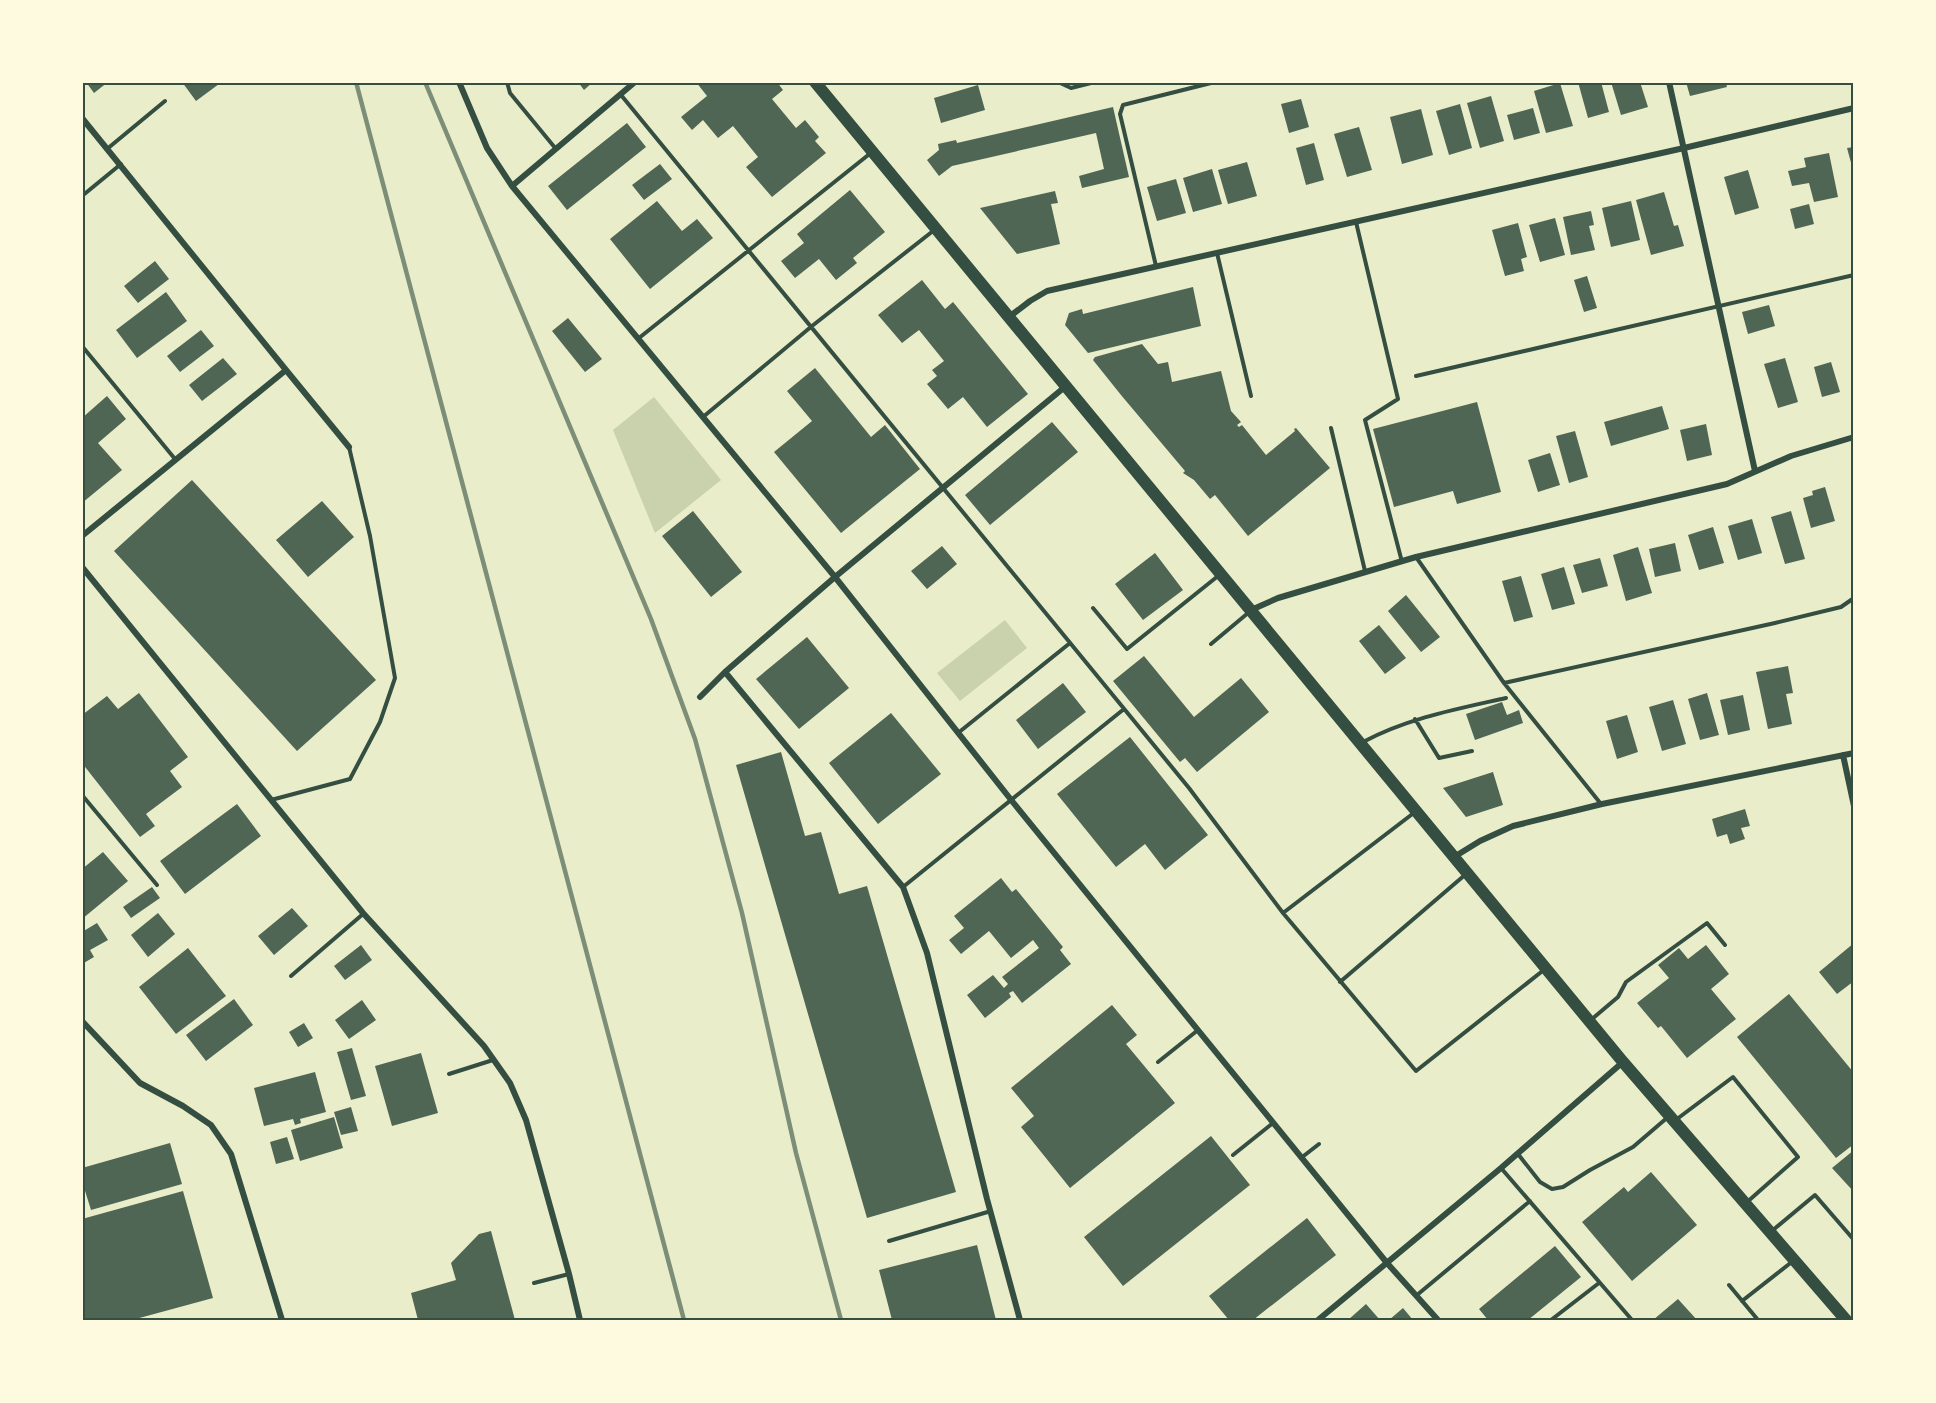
<svg xmlns="http://www.w3.org/2000/svg" width="1936" height="1403" font-family="Figtree,sans-serif">
  <style>
    .green { fill: #cad2ad }
    .building { fill: #4f6655 }
    .lines { fill: none; stroke-linecap: round; stroke-linejoin: round }
    .service { stroke: #344e41; stroke-width: 4 }
    .minor { stroke: #344e41; stroke-width: 6 }
    .primary { stroke: #344e41; stroke-width: 12 }
    .rail { stroke: #7c8e77; stroke-width: 4.5 }
    .neatline { fill: none; stroke: #344e41; stroke-width: 2 }
  </style>
  <rect width="100%" height="100%" fill="#e9edc9"/>
  <path class="green" d="M654,397l67,83 -66,53 -42,-103z
    M1005,620l22,28 -67,53 -23,-28z"/>
  <path class="building" d="M86,82h22l-14,11z
    M182,82h35l2,2 -23,17z
    M578,82h15l-9,8z
    M696,82h81l6,8 -11,9 24,29 9,-8 14,17 -4,4 11,12 -54,44 -26,-30 12,-10 -25,-31 -15,12 -15,-18 -11,10 -11,-13 26,-21z
    M1578,82h23l8,30 -21,6z
    M1611,82h29l8,25 -27,8z
    M1686,82h40l1,5 -37,9z
    M1560,83l13,43 -27,7 -12,-42z
    M978,85l7,25 -44,13 -7,-25z
    M1491,96l13,45 -24,7 -13,-45z
    M1301,99l8,28 -20,6 -8,-29z
    M1460,104l12,44 -23,7 -13,-44z
    M1113,107l16,70 -47,11 -3,-12 25,-7 -8,-36 -144,33 -13,10 -12,-16 12,-10 -1,-6 18,-4 1,3z
    M1533,108l7,25 -26,7 -7,-25z
    M1421,109l12,46 -31,9 -12,-47z
    M627,123l19,24 -79,63 -19,-24z
    M1359,127l13,43 -25,7 -13,-43z
    M1314,143l10,37 -18,5 -10,-37z
    M1854,147v23h-1l-6,-22z
    M1829,153l9,44 -24,5 -5,-19 -17,3 -4,-15 18,-4 -2,-9z
    M1247,162l10,34 -29,8 -10,-34z
    M660,164l12,15 -28,21 -12,-15z
    M1212,169l10,35 -29,8 -10,-34z
    M1748,170l11,38 -24,7 -11,-38z
    M1176,179l10,34 -29,8 -10,-34z
    M850,190l35,42 -32,26 4,5 -21,17 -17,-21 -24,19 -14,-17 23,-18 -7,-9z
    M1055,191l3,12 -7,1 9,40 -43,10 -37,-46z
    M1664,192l10,34 4,-1 6,21 -33,9 -15,-55z
    M657,201l25,30 15,-12 16,19 -63,51 -40,-50z
    M1631,201l9,39 -29,7 -9,-39z
    M1809,204l5,20 -19,5 -5,-20z
    M1591,211l3,14 -5,1 6,24 -24,5 -8,-38z
    M1555,218l10,37 -25,7 -11,-37z
    M1518,223l9,34 -6,2 3,12 -19,5 -13,-46z
    M155,261l14,18 -31,24 -14,-17z
    M1587,276l10,32 -13,4 -10,-32z
    M922,280l23,29 8,-7 75,92 -41,33 -24,-30 -15,12 -21,-25 10,-8 -5,-6 12,-9 -25,-31 -17,13 -24,-28z
    M1193,287l8,39 -113,27 -23,-28 4,-12 13,-4 1,5z
    M166,292l21,29 -50,37 -21,-28z
    M1769,305l6,21 -27,8 -6,-22z
    M568,318l34,41 -17,13 -33,-41z
    M201,330l13,16 -34,26 -13,-16z
    M1142,344l16,20 10,-2 4,20 49,-11 10,40 10,11 -4,3 2,2 3,-2 24,30 29,-24 -1,-2 2,-1 34,40 -82,68 -33,-41 -5,4 -16,-19 -11,-7 2,-2 -64,-76 -28,-35 2,-3z
    M223,358l14,16 -35,27 -13,-16z
    M1785,358l13,44 -20,6 -14,-44z
    M1831,362l9,30 -18,5 -8,-30z
    M815,368l56,69 14,-12 35,44 -79,64 -67,-81 38,-31 -25,-30z
    M107,396l19,23 -28,24 24,27 -40,33v-85z
    M1477,402l24,90 -44,12 -4,-13 -59,16 -21,-78z
    M1662,406l7,23 -58,17 -7,-24z
    M1052,422l26,30 -88,73 -25,-30z
    M1706,424l6,31 -25,6 -7,-31z
    M1575,431l13,46 -19,6 -13,-47z
    M1550,453l10,32 -22,7 -10,-32z
    M192,480l184,200 -79,71 -183,-200z
    M1825,487l10,34 -24,7 -8,-30 10,-3 -1,-4z
    M322,501l32,36 -46,40 -32,-37z
    M693,511l49,61 -31,25 -49,-61z
    M1791,511l14,48 -20,5 -14,-47z
    M1752,519l10,34 -24,7 -10,-34z
    M1713,527l11,36 -25,7 -11,-35z
    M1675,543l6,28 -26,6 -6,-28z
    M942,546l15,18 -30,25 -16,-18z
    M1638,547l14,46 -26,8 -13,-46z
    M1155,553l28,37 -40,30 -28,-36z
    M1600,558l8,28 -26,7 -9,-28z
    M1564,567l11,37 -23,6 -11,-36z
    M1521,576l12,41 -19,5 -12,-41z
    M1406,595l34,42 -19,15 -33,-41z
    M1379,625l27,33 -21,16 -26,-33z
    M807,637l42,51 -50,41 -43,-50z
    M1144,656l50,61 47,-39 28,34 -72,60 -12,-14 -5,4 -67,-81z
    M1788,666l5,27 -7,1 6,30 -24,5 -12,-57z
    M1063,683l23,29 -48,37 -22,-29z
    M139,693l49,64 -18,14 12,16 -36,27 9,12 -15,11 -58,-74v-48l25,-19 11,13z
    M1707,693l12,42 -19,5 -12,-41z
    M1743,695l7,35 -22,5 -8,-35z
    M1673,700l13,44 -24,7 -13,-44z
    M1502,702l5,13 12,-5 4,13 -48,17 -9,-26z
    M891,713l50,61 -63,50 -49,-61z
    M1627,715l11,37 -21,7 -11,-38z
    M1130,737l78,98 -43,35 -20,-26 -29,23 -59,-73z
    M781,752l24,84 16,-4 18,62 28,-8 89,306 -89,26 -131,-453z
    M1493,772l10,33 -37,12 -23,-29z
    M237,804l24,32 -76,58 -25,-33z
    M1745,809l5,17 -9,2 4,11 -15,5 -3,-10 -10,3 -5,-18z
    M103,852l25,29 -46,38v-50z
    M1001,878l11,14 4,-3 47,58 -3,3 11,14 -49,39 -9,-12 -4,2 2,4 -26,21 -18,-23 26,-20 11,13 4,-4 -6,-7 37,-29 -6,-8 -22,18 -22,-27 -28,23 -12,-14 15,-12 -10,-12z
    M152,887l8,11 -29,20 -8,-11z
    M292,908l16,18 -34,29 -16,-19z
    M158,913l17,21 -27,23 -17,-22z
    M97,923l11,17 -18,10 4,7 -12,7v-32z
    M1854,943v38l-17,13 -18,-22z
    M361,945l11,15 -27,20 -11,-14z
    M1706,945l23,29 -18,15 25,30 -49,39 -26,-32 -3,2 -21,-25 32,-25 -11,-13 21,-17 9,11z
    M188,948l38,48 -50,38 -37,-47z
    M1789,994l65,79v71l-18,14 -99,-121z
    M234,999l19,26 -47,36 -20,-26z
    M362,1000l14,20 -27,19 -14,-19z
    M1112,1005l25,30 -11,9 49,59 -105,85 -49,-61 13,-11 -23,-28z
    M304,1023l9,15 -15,9 -9,-15z
    M352,1048l14,48 -15,4 -14,-48z
    M421,1053l17,60 -46,13 -17,-60z
    M315,1072l11,40 -26,7 1,4 -6,2 -2,-6 -29,7 -10,-38z
    M351,1107l7,24 -17,4 -7,-23z
    M334,1117l9,31 -43,13 -9,-31z
    M1211,1136l39,49 -127,101 -39,-49z
    M287,1137l7,22 -18,5 -6,-22z
    M170,1143l12,41 -91,26 -9,-29v-13z
    M1854,1150v42l-22,-24z
    M1651,1172l46,53 -65,56 -50,-59 42,-35 4,5z
    M183,1191l30,107 -81,22h-50v-101z
    M1307,1218l29,37 -83,65h-24l-20,-24z
    M491,1231l24,89h-97l-7,-27 45,-13 -5,-17 28,-29z
    M977,1245l19,75h-104l-13,-50z
    M1555,1246l26,31 -53,43h-40l-9,-11z
    M1678,1299l19,21h-44z
    M1366,1304l14,16h-32z
    M1403,1308l10,12h-24z"/>
  <g class="lines">
    <path class="service" d="M507,82l3,11 46,56
      M1058,82l13,6 24,-6
      M621,95l568,693 94,125 133,158 129,-102
      M107,149l58,-48
      M82,196l39,-32
      M1356,222l42,177 -33,21 37,142
      M1217,253l34,143
      M1156,266l-36,-152 3,-9 92,-23
      M639,338l233,-186
      M82,346l93,113
      M1416,376l438,-101
      M703,417l109,-91 121,-95
      M1331,428l34,143
      M1416,557l88,126 97,121
      M1093,608l34,41 91,-73
      M1211,644l37,-31
      M1504,683l271,-60 66,-16 13,-9
      M1415,719l24,39 33,-7
      M958,733l112,-90
      M1363,742c45,-24 94,-33 143,-44
      M82,795l75,90
      M271,800l79,-21 30,-57 15,-44 -25,-142 -21,-89
      M903,887l221,-178
      M1283,913l132,-101
      M291,976l72,-62
      M1340,982l126,-108
      M1592,1019l26,-22 8,-15 81,-59 18,22
      M1158,1062l40,-32
      M449,1074l44,-14
      M1677,1119l56,-42 65,80 -52,46
      M1518,1154l22,28 12,7 11,-2 27,-17 43,-23 35,-30
      M1233,1155l40,-32
      M1301,1158l18,-14
      M1501,1168l131,152
      M1773,1230l42,-35 39,45
      M889,1241l102,-30
      M534,1283l35,-9
      M1729,1285l29,35
      M1417,1295l113,-94
      M1742,1301l51,-40
      M1551,1320l48,-37"/>
    <path class="minor" d="M459,82l28,66 25,38 323,391 177,224 375,462 51,57
      M1669,82l86,389
      M82,118l204,252 63,77
      M512,186l123,-104
      M1009,317l21,-16 17,-10 637,-143 170,-40
      M82,536l204,-166
      M82,567l281,346 121,133 26,37 16,37 43,154 11,46
      M1251,610l27,-12 138,-41 311,-73 64,-28 63,-19
      M725,672l178,215 24,66 60,246 33,121
      M700,697l25,-25 110,-95 231,-191
      M1843,755l11,51
      M1454,857l26,-16 33,-15 89,-22 252,-51
      M82,1021l58,62 43,23 28,19 20,29 51,166
      M1318,1320l183,-152 122,-106"/>
    <path class="primary" d="M815,82l808,980 223,258"/>
    <path class="rail" d="M356,82l328,1238
      M425,82l226,537 44,120 47,174 54,240 45,167"/>
  </g>
  <rect width="1936" height="1403" fill="none" stroke="#fefae0" stroke-width="168"/>
  <rect x="84" y="84" width="1768" height="1235" class="neatline"/>
</svg>
